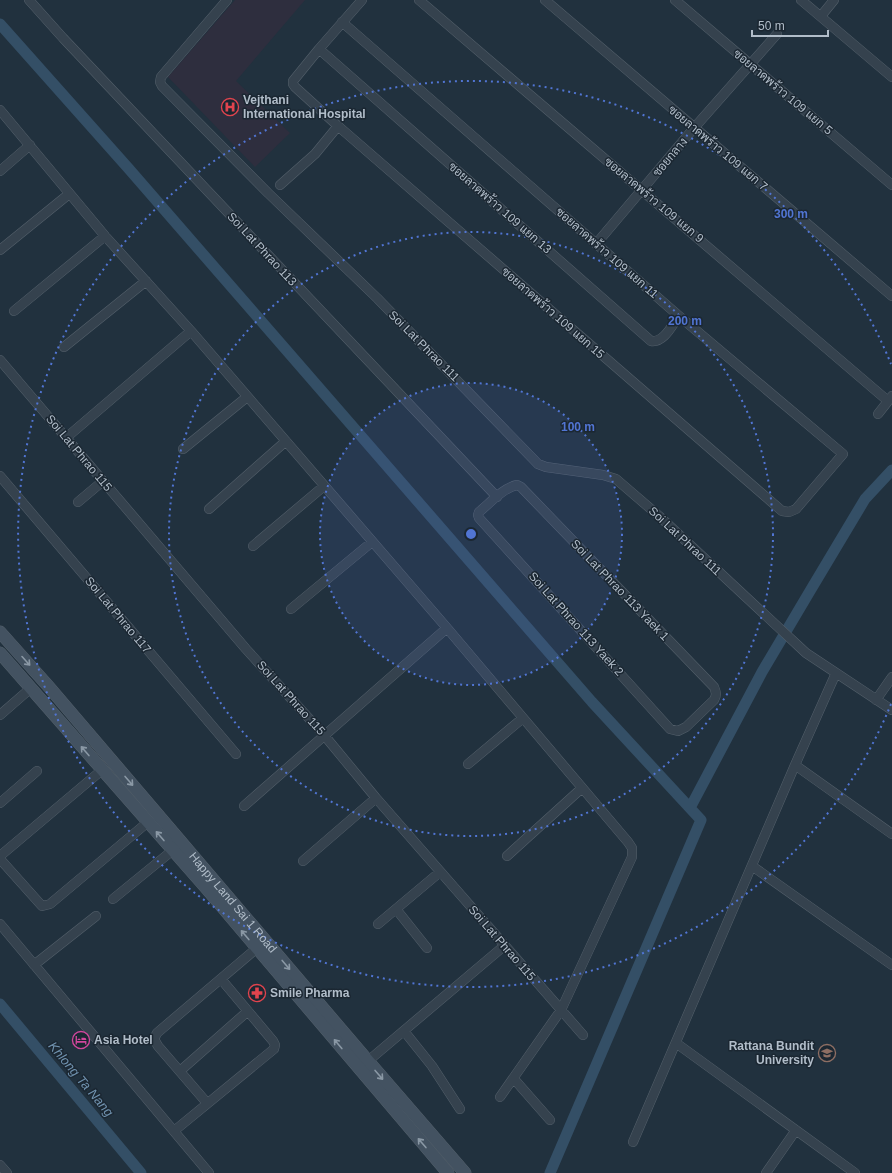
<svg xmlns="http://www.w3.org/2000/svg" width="892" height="1173" font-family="Helvetica,Sarabun,sans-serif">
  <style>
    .medical { fill: #2e2e3e }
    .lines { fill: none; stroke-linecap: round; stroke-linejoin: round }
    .canal { stroke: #344f66; stroke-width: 11 }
    .street-casing { stroke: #54606b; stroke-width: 10 }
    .secondary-casing { stroke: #54606b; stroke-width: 13 }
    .street { stroke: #35424e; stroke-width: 9 }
    .secondary { stroke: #435261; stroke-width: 12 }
    .oneway { stroke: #8a98a5 }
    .ring { fill: none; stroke: #5175d3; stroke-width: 2; stroke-dasharray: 2 4 }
    .labels { text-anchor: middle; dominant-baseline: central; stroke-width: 3; stroke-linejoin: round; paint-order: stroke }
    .street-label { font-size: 12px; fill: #b1bdc9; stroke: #1b2732 }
    .poi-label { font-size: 12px; font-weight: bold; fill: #b1bdc9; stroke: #1b2732; text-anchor: start }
    .water-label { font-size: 13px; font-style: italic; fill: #7092af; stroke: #1b2732 }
    .centre { fill: #5175d3; stroke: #1b2732; stroke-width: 2 }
    .ring-label { font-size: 12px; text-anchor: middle; font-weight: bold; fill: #5175d3; stroke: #1b2732; stroke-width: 3; stroke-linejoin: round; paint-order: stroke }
  </style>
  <rect width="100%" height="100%" fill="#21313e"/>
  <path class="medical" d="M235,0h70l-69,81 54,52 -35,34 -87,-90z"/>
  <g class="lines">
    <path class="canal" d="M0,24l129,145 463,533 109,118 -151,353
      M690,808l72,-136 48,-81 55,-92 27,-29
      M0,1004l141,169"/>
    <g class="street-casing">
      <path id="street" d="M29,0l34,38 434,459
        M227,0l-66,77 -1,5 2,4 106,107 109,105 161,166 8,3 57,8 13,4 43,37 147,137 86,57
        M419,0l469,401
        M545,0l347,296
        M675,0l217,185
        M801,0l91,77
        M821,16l13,-16
        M342,22l337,294 164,138 -47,55 -7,3 -7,-1 -444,-385 -43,-39 -2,-3v-3l26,-32 43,-49
        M319,49l332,292c13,2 21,-16 28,-25
        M0,110l105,126 86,95 256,297 181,214 4,6v9l-71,153 -61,87
        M0,171l30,-26
        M280,185l35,-31 23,-28
        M596,244l98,-116 83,-94
        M0,250l69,-56
        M14,311l91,-75
        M64,347l82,-66
        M0,360l246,289 78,86 52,63 207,237
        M878,414l14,-18
        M67,437l124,-106
        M183,449l64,-52
        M0,476l236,278
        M517,485l4,2 193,200c2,5 3,8 0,13l-28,27 -8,4 -8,-2 -191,-211 -1,-3 1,-3c11,-9 24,-24 38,-27z
        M78,502l25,-21
        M209,509l77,-68
        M253,546l71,-60
        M291,609l81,-67
        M876,700l16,-23
        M0,715l31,-27
        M468,764l55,-46
        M795,765l97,69
        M0,803l37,-32
        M244,806l203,-178
        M0,856l102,-86
        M507,856l75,-68
        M0,859l42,47 8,-2 98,-82
        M303,861l73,-63
        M752,866l140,99
        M113,899l60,-49
        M396,909l31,39
        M0,924l209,249
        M378,924l62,-52
        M34,965l62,-49
        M404,1031l28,35 28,43
        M676,1043l179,130
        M368,1061l136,-115
        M180,1071l68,-60
        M514,1079l36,41
        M207,1103l-49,-57 -4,-7 3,-6 100,-85
        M174,1131l100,-82 1,-4 -2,-4 -52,-62
        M633,1142l162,-377 41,-92
        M0,1165l7,8
        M766,1173l30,-43"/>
    </g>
    <g class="secondary-casing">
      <g id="secondary">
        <path id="s1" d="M0,632l49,55 319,374 97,112"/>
        <path d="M0,653l207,236 241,284"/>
      </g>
    </g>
    <use href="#street" class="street"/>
    <use href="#secondary" class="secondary"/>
  </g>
  <defs><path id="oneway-shaft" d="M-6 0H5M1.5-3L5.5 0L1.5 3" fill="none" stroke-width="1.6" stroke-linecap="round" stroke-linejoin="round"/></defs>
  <g class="oneway">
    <use href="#oneway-shaft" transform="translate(26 661) rotate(48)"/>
    <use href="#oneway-shaft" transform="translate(85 751) rotate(-131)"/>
    <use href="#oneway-shaft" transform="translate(129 781) rotate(49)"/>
    <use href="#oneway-shaft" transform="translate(160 836) rotate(-131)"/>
    <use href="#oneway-shaft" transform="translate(245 935) rotate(-130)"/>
    <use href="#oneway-shaft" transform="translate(286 965) rotate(50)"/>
    <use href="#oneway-shaft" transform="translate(338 1044) rotate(-130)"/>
    <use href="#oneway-shaft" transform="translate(379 1075) rotate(49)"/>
    <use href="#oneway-shaft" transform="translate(422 1143) rotate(-131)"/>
  </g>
  <circle cx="471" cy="534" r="151" fill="#5175d3" fill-opacity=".12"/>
  <g class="ring">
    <circle cx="471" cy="534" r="151"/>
    <circle cx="471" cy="534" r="302"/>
    <path d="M891 704A453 453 0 1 1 891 364"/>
  </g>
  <defs>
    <g id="hospital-ring" transform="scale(0.9)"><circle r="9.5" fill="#1b2732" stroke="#e0444e" stroke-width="1.5"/><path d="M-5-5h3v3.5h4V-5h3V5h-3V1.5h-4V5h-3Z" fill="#e0444e"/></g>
    <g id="pharmacy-ring" transform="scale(0.9)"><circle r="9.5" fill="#1b2732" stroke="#e0444e" stroke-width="1.5"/><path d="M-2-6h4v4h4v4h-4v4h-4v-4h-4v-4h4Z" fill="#e0444e"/></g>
    <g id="hotel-ring" transform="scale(0.9)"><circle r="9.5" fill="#1b2732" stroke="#d1479c" stroke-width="1.5"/><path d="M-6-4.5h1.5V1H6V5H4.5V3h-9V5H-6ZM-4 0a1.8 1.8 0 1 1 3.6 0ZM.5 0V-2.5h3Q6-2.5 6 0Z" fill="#d1479c"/></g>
    <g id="university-ring" transform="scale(0.9)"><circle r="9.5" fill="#1b2732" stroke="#8d6e63" stroke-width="1.5"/><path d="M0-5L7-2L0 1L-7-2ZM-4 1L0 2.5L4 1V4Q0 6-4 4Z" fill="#8d6e63"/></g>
  </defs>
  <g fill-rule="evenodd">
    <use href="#hospital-ring" x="230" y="107"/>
    <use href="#pharmacy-ring" x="257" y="993"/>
    <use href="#hotel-ring" x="81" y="1040"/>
    <use href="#university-ring" x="827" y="1053"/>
  </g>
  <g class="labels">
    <g class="street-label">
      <text transform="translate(783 92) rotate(40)">ซอยลาดพร้าว 109 แยก 5</text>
      <text transform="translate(718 148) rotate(40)">ซอยลาดพร้าว 109 แยก 7</text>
      <text transform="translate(670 157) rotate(-50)">ซอยกลาง</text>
      <text transform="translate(654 200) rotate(40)">ซอยลาดพร้าว 109 แยก 9</text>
      <text transform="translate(500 208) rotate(41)">ซอยลาดพร้าว 109 แยก 13</text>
      <text transform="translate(262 249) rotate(47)">Soi Lat Phrao 113</text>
      <text transform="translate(607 253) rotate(41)">ซอยลาดพร้าว 109 แยก 11</text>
      <text transform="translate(553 313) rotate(41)">ซอยลาดพร้าว 109 แยก 15</text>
      <text transform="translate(424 346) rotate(45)">Soi Lat Phrao 111</text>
      <text transform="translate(79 453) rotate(50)">Soi Lat Phrao 115</text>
      <text transform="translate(685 541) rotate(43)">Soi Lat Phrao 111</text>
      <text transform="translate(620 590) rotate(46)">Soi Lat Phrao 113 Yaek 1</text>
      <text transform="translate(118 615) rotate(50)">Soi Lat Phrao 117</text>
      <text transform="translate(576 624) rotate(48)">Soi Lat Phrao 113 Yaek 2</text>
      <text transform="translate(291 698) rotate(48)">Soi Lat Phrao 115</text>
      <text stroke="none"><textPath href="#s1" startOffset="357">Happy Land Sai 1 Road</textPath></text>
      <text transform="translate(502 943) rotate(49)">Soi Lat Phrao 115</text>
    </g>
    <g class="poi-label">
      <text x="243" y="100">Vejthani<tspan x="243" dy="14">International Hospital</tspan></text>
      <text x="270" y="993">Smile Pharma</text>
      <text x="94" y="1040">Asia Hotel</text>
      <text x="814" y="1046" text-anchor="end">Rattana Bundit<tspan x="814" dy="14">University</tspan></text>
    </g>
    <g class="water-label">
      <text transform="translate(81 1079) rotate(50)">Khlong Ta Nang</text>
    </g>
  </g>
  <circle cx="471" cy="534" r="6" class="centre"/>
  <g class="ring-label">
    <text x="791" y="218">300 m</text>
    <text x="685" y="325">200 m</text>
    <text x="578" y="431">100 m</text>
  </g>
  <path d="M752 30v6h76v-6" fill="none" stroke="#b1bdc9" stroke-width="2"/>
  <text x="758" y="30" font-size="12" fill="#b1bdc9" stroke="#1b2732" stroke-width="3" paint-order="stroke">50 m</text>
</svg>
